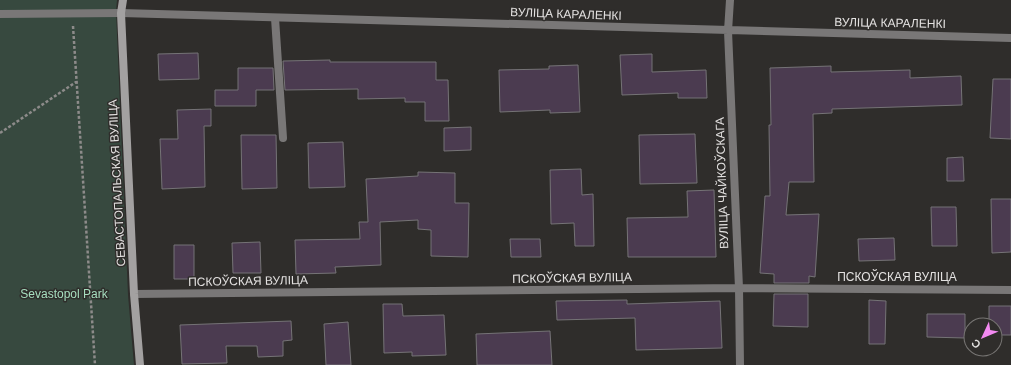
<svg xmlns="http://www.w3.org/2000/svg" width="1011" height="365" font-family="Helvetica,sans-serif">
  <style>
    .green { fill: #37493f }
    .building { fill: #4b3b50; stroke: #757376 }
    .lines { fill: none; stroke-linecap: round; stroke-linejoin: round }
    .path { stroke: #8d8b8a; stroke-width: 2.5; stroke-dasharray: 3 2; stroke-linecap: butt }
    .lane { stroke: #797777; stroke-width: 8 }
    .street { stroke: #797777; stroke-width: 8 }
    .secondary { stroke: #a3a1a1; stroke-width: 8 }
    .labels { text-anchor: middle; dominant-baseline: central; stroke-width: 3; stroke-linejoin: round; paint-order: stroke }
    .street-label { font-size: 12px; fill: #e3e1e0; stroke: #2f2d2b }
    .park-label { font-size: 12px; fill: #a7debf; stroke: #2f2d2b }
  </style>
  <rect width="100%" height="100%" fill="#2f2d2b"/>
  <path class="green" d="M0,0h117l-1,11 12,284 6,70h-134z"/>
  <path class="building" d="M198,53l1,26 -40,1 -1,-26z
    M652,54v18l54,-2 1,28h-29v-5l-56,2 -2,-40z
    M330,60v2h106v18h12l1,41h-24v-19h-20v-4l-47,1v-10l-73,1 -2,-29z
    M578,65l2,47 -30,1v-3l-50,2 -1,-42 50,-1v-3z
    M831,66v6l79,-2v8l51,-2 1,29 -130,4v4l-19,1 1,68h-25l-3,33 33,-1 -4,63 -6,-1v7h-35v-9l-14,-1 5,-77h5l-1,-71h2l-1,-57z
    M238,68h35l1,22h-18v16h-41v-16h23z
    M993,79h18v60l-21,-1z
    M211,109v17h-7l1,61 -43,2 -2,-50h18l-1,-29z
    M471,127v23l-27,1v-23z
    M695,134l2,49 -57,1 -1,-49z
    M241,135h35l1,53 -35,1z
    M343,142l2,45 -36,1 -1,-45z
    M963,157l1,24h-17v-23z
    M581,169l1,26 11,-1 1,52h-19l-1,-23 -23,1 -1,-54z
    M418,172l37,1v30h14l-1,54 -37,-1v-26l-13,-1v-9l-38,2 1,43 -46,2 1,6 -40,1 -1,-34 65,-1 -1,-17h9l-2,-43 52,-3z
    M714,190l2,67h-88l-1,-39 61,-1 -1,-26z
    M991,199h20v53l-19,1z
    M931,207h25l1,39h-25z
    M894,238l1,22 -36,1 -1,-22z
    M510,239h30l1,18h-30z
    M260,242l1,31h-28l-1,-30z
    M174,245h20v34h-20z
    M774,294h34v33l-35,-1z
    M627,300v4l93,-3 2,47 -86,2 -1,-32 -78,2 -1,-19z
    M869,300l17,1 -1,43h-16z
    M383,304h19l1,12 41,-1 2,40 -34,1v-4l-28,1z
    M989,306h22v29h-16v-10h-6z
    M927,314h38v24l-38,-1z
    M291,321l1,19 -9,1v15l-25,1 -1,-11h-31l1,17 -45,1 -2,-39z
    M348,322l3,43h-25l-2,-41z
    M550,331l2,34h-75l-1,-31z"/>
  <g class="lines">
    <path class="path" d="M73,26l22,339
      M0,133l76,-51"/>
    <path class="lane" d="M0,14l121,-1
      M275,18l8,120"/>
    <path class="street" d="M730,0l-2,31 11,257 1,77
      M121,13l890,25
      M134,294l605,-6 272,2"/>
    <path class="secondary" d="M123,0l-2,13 13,281 6,71"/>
  </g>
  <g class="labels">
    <g class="street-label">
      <text transform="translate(566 14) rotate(2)">ВУЛІЦА КАРАЛЕНКІ</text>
      <text transform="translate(890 23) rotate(1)">ВУЛІЦА КАРАЛЕНКІ</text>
      <text transform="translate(117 183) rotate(-93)">СЕВАСТОПАЛЬСКАЯ ВУЛІЦА</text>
      <text transform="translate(722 183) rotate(-92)">ВУЛІЦА ЧАЙКОЎСКАГА</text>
      <text x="897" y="277">ПСКОЎСКАЯ ВУЛІЦА</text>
      <text transform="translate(572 278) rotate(-1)">ПСКОЎСКАЯ ВУЛІЦА</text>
      <text transform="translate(248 281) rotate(-1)">ПСКОЎСКАЯ ВУЛІЦА</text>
    </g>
    <g class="park-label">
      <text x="64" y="294">Sevastopol Park</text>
    </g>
  </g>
  <g transform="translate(983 337) rotate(226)"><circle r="19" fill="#2f2d2b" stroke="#777573"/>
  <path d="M0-3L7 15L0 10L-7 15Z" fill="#f38af1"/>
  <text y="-6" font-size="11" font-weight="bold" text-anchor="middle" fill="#e3e1e0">С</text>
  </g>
</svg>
